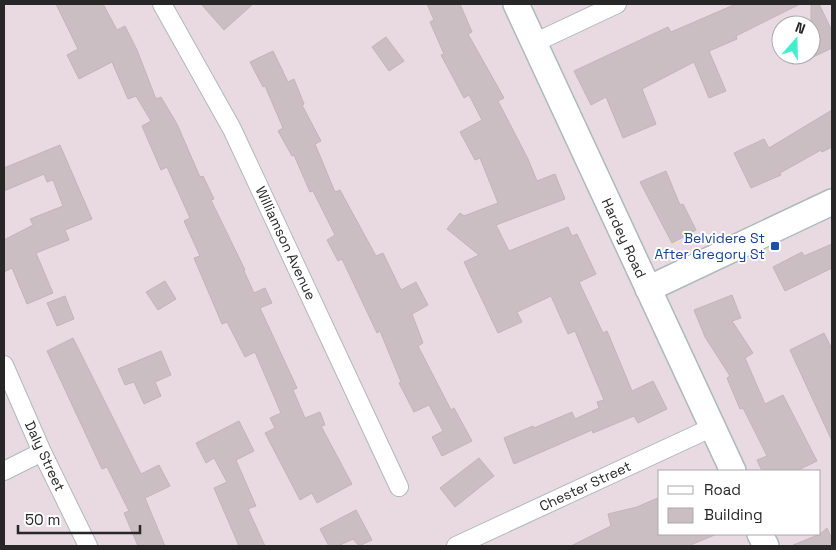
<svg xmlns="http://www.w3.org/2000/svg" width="836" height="550" font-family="'Space Grotesk',sans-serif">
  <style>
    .building { fill: #cbbec3; stroke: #c4b3b9 }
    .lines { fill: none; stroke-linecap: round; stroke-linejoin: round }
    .street-casing { stroke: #adbbb8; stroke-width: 20 }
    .secondary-casing { stroke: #adbbb8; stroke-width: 28 }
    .street { stroke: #fff; stroke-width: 18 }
    .secondary { stroke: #fff; stroke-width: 25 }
    .transit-dot { fill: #1a4fb4; stroke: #fff; stroke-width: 2 }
    .labels { text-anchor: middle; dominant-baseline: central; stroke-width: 4; stroke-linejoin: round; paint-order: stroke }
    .street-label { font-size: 14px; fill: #272727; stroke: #fff }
    .transit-label { font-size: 14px; fill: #164399; stroke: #fff; text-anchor: end }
  </style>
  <rect width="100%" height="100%" fill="#e9d9e0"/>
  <path class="building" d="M56,4h47l14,26 8,-4 12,24 19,49 5,-2 16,27 23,53 3,-1 11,23 -3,1 34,70 -1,1 10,22 11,-5 7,15 -12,5 37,80 -4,2 12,28 15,-6 5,13 -4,1 31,58 -35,19 -5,-10 -12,7 -35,-67 10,-5 -5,-10 11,-5 -26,-61 -10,5 -18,-35 -5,2 -28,-66 6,-2 -16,-35 6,-3 -23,-51 -6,3 -19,-44 9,-5 -15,-25 -8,3 -16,-37 -33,17 -12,-24 11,-6z
    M201,4h52l-29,26z
    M427,4h33l12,28 -4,2 36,64 -6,3 30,58 9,22 18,-7 10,25 -69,26 13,26 59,-24 4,9 5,-2 19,40 -17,8 24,51 4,-2 25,60 21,-10 14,28 -29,14 -4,-7 -41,17 -1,-3 -78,34 -10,-26 29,-12 1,2 38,-16 3,7 24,-11 -2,-6 7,-2 -29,-69 -7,3 -17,-38 -34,16 5,10 -24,11 -34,-71 15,-7 -32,-26 13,-16 4,3 34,-13 -18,-45 -5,2 -15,-28 22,-12 -13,-25 -5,3 -23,-43 3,-1 -14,-32 4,-2z
    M736,4h64l-64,32 1,3 -28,12 17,40 -17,7 -15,-36 -52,27 14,35 -33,14 -17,-41 -15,8 -17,-34 94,-44 3,5z
    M811,4h8l13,27v17l-21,10z
    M386,37l18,24 -15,10 -17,-24z
    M273,51l15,31 6,-3 10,25 -2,1 19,36 -6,3 20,48 5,-2 36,66 7,-3 18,37 15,-8 12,23 -16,9 11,29 -5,3 33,64 3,-2 18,33 -30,15 -10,-19 11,-6 -14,-26 -15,7 -15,-29 2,-1 -21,-51 -3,2 -35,-74 -4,2 -11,-21 8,-5 -22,-44 -3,1 -16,-37 -2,1 -14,-25 5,-3 -18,-42 -2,1 -13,-25z
    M832,110v37l-10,5 -1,-2 -41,23 1,2 -30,13 -17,-35 30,-14 5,9z
    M60,145l32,74 -27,11 4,10 -33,13 17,40 -26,11 -15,-36 -8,4v-32l29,-15 -3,-6 33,-13 -10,-26 -6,2 -3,-8 -40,17v-23z
    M666,171l14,34 3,-1 13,26 -24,13 -32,-61z
    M832,244v24l-47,23 -12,-24 29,-15 2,4z
    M165,281l11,18 -18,11 -12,-18z
    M732,295l9,23 -9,3 21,32 -8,5 20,46 18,-9 34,66 -21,10h-34l-5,-11 10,-4 -24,-48 -3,1 -13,-31 3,-2 -25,-39 -11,-27z
    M65,296l9,23 -17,7 -10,-23z
    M824,333l8,16v92l-42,-91z
    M73,338l68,136 18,-9 11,21 -25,12 20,48h-27l-14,-33 5,-2 -22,-44 -5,2 -55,-118z
    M161,351l10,24 -16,7 6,14 -17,8 -10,-22 -9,3 -7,-16z
    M239,421l15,30 -18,9 20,46 -8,3 17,37h-26l-25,-58 13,-6 -13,-24 -8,5 -10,-20z
    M479,458l15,18 -39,31 -15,-19z
    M660,497v37h57l-29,12h-117l40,-20 -3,-12 29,-7z
    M356,510l16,30 -13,6 -6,-7 -15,7h-9l-9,-17z
    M827,528l5,11v7h-41l29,-12z"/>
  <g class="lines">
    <g class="street-casing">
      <path id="street" d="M162,4l70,125 167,358
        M534,43l83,-39
        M4,365l38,87 46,94
        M4,471l38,-19
        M456,546l257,-119"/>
    </g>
    <g class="secondary-casing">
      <path id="secondary" d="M516,4l217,467
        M648,289l184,-87
        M760,534l6,12"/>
    </g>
    <use href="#street" class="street"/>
    <use href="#secondary" class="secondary"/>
  </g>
  <rect class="transit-dot" x="770" y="241" width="10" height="10" rx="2.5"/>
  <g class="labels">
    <g class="street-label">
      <text transform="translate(624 238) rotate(65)">Hardey Road</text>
      <text transform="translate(286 243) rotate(65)">Williamson Avenue</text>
      <text transform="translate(45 456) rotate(65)">Daly Street</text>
      <text transform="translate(585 486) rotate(-25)">Chester Street</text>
    </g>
    <g class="transit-label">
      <text x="765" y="238">Belvidere St<tspan x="765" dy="16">After Gregory St</tspan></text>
    </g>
  </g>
  <rect width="836" height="550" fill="none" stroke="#272727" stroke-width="10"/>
  <rect x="658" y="470" width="162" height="65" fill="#ffffff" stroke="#a9a9a9"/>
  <rect x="668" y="486" width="25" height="8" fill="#ffffff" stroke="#a9a9a9"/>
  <text x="704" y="495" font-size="15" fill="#272727">Road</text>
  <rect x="668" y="508" width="25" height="15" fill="#cbbec3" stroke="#a9a9a9"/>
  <text x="704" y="520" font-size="15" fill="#272727">Building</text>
  <g transform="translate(796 40) rotate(20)"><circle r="24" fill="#ffffff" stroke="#a9a9a9"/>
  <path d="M0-4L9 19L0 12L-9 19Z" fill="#41efce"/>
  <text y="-8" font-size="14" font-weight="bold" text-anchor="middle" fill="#272727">N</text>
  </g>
  <path d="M18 525v8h122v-8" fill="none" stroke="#272727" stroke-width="2.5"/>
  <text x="25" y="525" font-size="15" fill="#272727" stroke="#ffffff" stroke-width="4" paint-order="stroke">50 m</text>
</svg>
